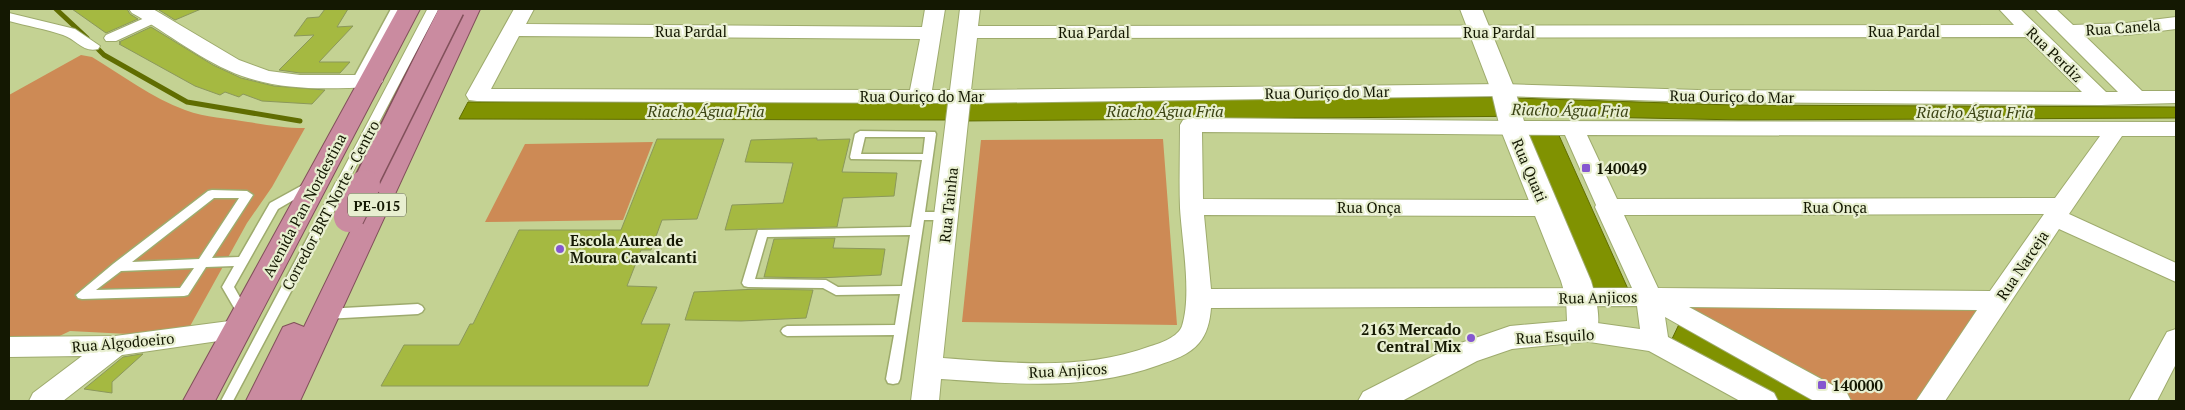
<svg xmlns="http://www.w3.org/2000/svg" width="2185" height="410" font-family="'PT Serif',serif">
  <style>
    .green { fill: #cd8a55 }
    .water { fill: #809201; stroke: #606d01 }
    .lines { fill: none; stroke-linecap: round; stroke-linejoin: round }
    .stream { stroke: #606d01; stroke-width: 5 }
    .building { fill: #a5b941; stroke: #8b985b }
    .service-casing { stroke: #9eab6d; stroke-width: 3 }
    .pedestrian-casing { stroke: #9eab6d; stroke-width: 2 }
    .minor-casing { stroke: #9eab6d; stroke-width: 2 }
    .tertiary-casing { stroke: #9eab6d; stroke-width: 2 }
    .trunk-casing { stroke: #81505a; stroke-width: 2 }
    .service { fill: #fff; fill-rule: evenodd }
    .pedestrian { fill: #fff; fill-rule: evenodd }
    .minor { fill: #fff; fill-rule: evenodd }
    .tertiary { fill: #fff; fill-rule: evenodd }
    .trunk { fill: #ca8ba0; fill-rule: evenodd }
    .service-bridge-far1-casing { stroke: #9eab6d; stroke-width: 12; stroke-linecap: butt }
    .service-bridge-casing { stroke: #9eab6d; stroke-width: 14; stroke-linecap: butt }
    .trunk-bridge-far1-casing { stroke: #81505a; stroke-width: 27; stroke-linecap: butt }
    .trunk-bridge-casing { stroke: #81505a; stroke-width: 32; stroke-linecap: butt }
    .service-bridge-far1 { stroke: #fff; stroke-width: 10 }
    .service-bridge { stroke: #fff; stroke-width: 12 }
    .trunk-bridge-far1 { stroke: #ca8ba0; stroke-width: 24 }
    .trunk-bridge { stroke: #ca8ba0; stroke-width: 30 }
    .poi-dot { fill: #8557d0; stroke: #e8efd0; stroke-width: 2 }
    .labels { text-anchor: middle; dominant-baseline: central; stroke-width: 4.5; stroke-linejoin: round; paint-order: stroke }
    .shield { fill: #e8efd0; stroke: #545840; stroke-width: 1 }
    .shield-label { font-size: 14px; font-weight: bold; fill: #141802 }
    .street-label { font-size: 15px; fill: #141802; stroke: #e8efd0 }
    .poi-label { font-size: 15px; font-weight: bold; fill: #141802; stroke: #e8efd0; text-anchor: start }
    .water-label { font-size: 16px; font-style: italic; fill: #3b4313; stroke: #e8efd0 }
  </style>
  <rect width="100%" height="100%" fill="#c4d293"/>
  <path class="green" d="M81,55l11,2c30,18 60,41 93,53 22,8 41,8 63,12 20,3 37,6 57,6l-33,59 -25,36 -58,105 -61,6 -58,-3 -25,12h-36v-248z
    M1163,139l14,186 -215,-3 19,-182z
    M653,142l-30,78 -138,2 40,-78z
    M1675,301l306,3 -62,97h-65z"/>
  <path class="water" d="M1481,97l251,8 444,2v11l-435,2 -196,-4 -582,5 2,-20z
    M468,102l480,1 -2,17 -487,-1z
    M1525,131h32l71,158 -34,-1 -39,-85z
    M1681,320l145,81h-47l-108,-60z"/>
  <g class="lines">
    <path class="stream" d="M56,9l31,29
      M93,44l11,11 83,47 113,19"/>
  </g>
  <path class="building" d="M72,9h55l3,5 8,5 -32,14z
    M163,9h38l-26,11 -16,-10z
    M325,9h23l-11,18 16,-1 -34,36h31l-10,11h-40l-21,-3 35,-35 -20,1 13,-18 12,-1z
    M151,27l62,38 28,13 33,8 51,4 -13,14 -50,-3 -19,-7 -4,3 -14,-5 -5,3 -25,-9 -76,-42 2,-1 -2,-1z
    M817,138v2l33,-1 -8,33 55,1 -3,23 -51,2 -6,29 -112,3 7,-25 51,-2 10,-40 -48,-1 6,-22z
    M657,139h67l-27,80 -35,1 -11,30h-10l-14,36 30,1 -16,37h29l-22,62h-267l23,-41h55l11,-21h3l46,-94h102z
    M835,238l-2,10 52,1 -4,26 -63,3 -54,-1 10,-38z
    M758,289l55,1 -7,28 -65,3 -56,-1 9,-28z
    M141,354h2l-31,28v11l-28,-4 39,-32z"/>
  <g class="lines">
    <g class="service-casing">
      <path id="service" d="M391,9h10l-39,72 -5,3 -4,-1 -1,-2z
        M860,131l75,1 1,2 -11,78h21l6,4 -6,4h-22l-24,159 -2,4 -5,1 -5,-1 -2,-4 8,-44 -107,1 -4,-2 -2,-3 2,-3 4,-2 108,-1 5,-31 -64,1 -13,-7 -75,-1 -4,-1 -2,-3 16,-53 153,-3 11,-67 -71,-1 -1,-2 5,-23zM865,137h60l-2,17h-62zM910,235l-8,51 -64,1 -12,-7 -71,-1 12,-42z
        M310,181l6,4 -2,3 -36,21 -44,78 16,28 -2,3h-8l-18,-31 12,-21 -28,1 -18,28 -4,1 -102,3 -4,-1 -2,-3 37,-31 95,-73 4,-1 35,1 6,4 -41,63 27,-1 31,-54zM214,198h25l-40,61 -67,3zM194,268l-14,20 -84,2 25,-19z
        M325,212l6,4 -98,185h-12l98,-185z
        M418,304l4,2 2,3 -2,3 -4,2 -93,5 -4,-2 -2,-3 2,-3 4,-2z"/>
    </g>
    <g class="pedestrian-casing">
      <path id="pedestrian" d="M9,13l66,16 25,17 -2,3c-15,4 -22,-10 -35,-14 -17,-6 -36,-9 -54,-14z
        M156,13l5,1 2,3 -2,3 -45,21h-10l-2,-3 2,-3z"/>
    </g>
    <g class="minor-casing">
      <path id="minor" d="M129,9h24l86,51 30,11 31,4h72l7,2 4,4 -4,4 -7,2c-44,2 -88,4 -130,-11 -39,-14 -74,-43 -110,-63z
        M514,9h20l-8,15 396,3 3,-18h20l-13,81h18l10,-81h20l-2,17 1036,-1 -15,-16h21l86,83h12l-83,-83h21l17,16 54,-2 49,-6v12l-49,6 -42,1 57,55h34v12l-75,2 -403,-3 -195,-6 -533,7 -27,255c70,5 141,13 208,-12 10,-3 27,-9 31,-20 10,-31 0,-85 -2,-118 -1,-27 0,-55 0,-83l3,-5 8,-2 322,3 663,1v14h-54l-53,78 107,49v19l-117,-53 -114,172h-29l61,-91 -288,-3 158,86 4,8h-37l-149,-84 3,20 106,56 4,8h-38l-91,-50 -66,-10 -9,-3 -4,-7 4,-7 9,-3 57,8 -3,-23 -426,2c-1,13 -4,26 -12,35 -10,12 -26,17 -40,22 -71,26 -144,19 -218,14l-2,22h-28l37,-298 -471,-2 -8,-1 -3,-5zM519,36l401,3 -10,51 -419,-1zM2026,37l56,55 -384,-2 -195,-6 -532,6 6,-52zM1202,132l363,3 31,70 -1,2 37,81 -421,1 -7,-74 342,1 8,-2 4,-6 -4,-6 -8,-2 -343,-1zM1587,135l513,1 -45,62 -438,1zM2044,214l-54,77 -332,-3 -34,-73z
        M237,320l9,3 4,7 -4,7 -124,18 -59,46h-34l4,-8 49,-37 -73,1v-20l106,-1z
        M2176,329v35l-19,37h-28l38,-69z"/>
    </g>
    <g class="tertiary-casing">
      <path id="tertiary" d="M1460,9h22l33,81 11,38 65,153c5,17 12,42 3,58l-11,3 -71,7 -35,12 -75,40h-44l5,-9 92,-47 55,-19 57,-5 -1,-23 -5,-17 -61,-153 -9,-38z"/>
    </g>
    <g class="trunk-casing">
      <path id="trunk" d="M398,9h22l-205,392h-32z
        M458,9h22l-180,392h-54l37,-74 11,-4 10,4z"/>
    </g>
    <use href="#service" class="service"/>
    <use href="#pedestrian" class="pedestrian"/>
    <use href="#minor" class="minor"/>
    <use href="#tertiary" class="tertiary"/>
    <use href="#trunk" class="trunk"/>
    <g class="service-bridge-far1-casing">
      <path id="service-bridge-far1" d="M340,186l93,-177"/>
    </g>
    <g class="service-bridge-casing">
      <path id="service-bridge" d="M325,216l16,-31"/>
    </g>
    <g class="trunk-bridge-far1-casing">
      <path id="trunk-bridge-far1" d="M364,186l88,-177"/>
    </g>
    <g class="trunk-bridge-casing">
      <path id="trunk-bridge" d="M349,217l16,-32"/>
    </g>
    <use href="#service-bridge-far1" class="service-bridge-far1"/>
    <use href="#service-bridge" class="service-bridge"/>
    <use href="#trunk-bridge-far1" class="trunk-bridge-far1"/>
    <use href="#trunk-bridge" class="trunk-bridge"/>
  </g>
  <g class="poi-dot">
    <rect x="1581" y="163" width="10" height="10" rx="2.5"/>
    <circle cx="560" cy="249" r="5"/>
    <circle cx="1471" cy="338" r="5"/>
    <rect x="1817" y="380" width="10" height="10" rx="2.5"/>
  </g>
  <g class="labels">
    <rect class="shield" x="348" y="193.5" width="58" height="23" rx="4"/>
    <g class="shield-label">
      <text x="377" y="205">PE-015</text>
    </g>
    <g class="street-label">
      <text transform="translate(2123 27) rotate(-4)">Rua Canela</text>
      <text x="691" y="31">Rua Pardal</text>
      <text x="1904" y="31">Rua Pardal</text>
      <text x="1094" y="32">Rua Pardal</text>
      <text x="1499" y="32">Rua Pardal</text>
      <text transform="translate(2055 54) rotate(44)">Rua Perdiz</text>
      <text transform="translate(1327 92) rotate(-1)">Rua Ouriço do Mar</text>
      <text x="922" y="96">Rua Ouriço do Mar</text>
      <text transform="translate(1732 96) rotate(1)">Rua Ouriço do Mar</text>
      <text transform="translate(1530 170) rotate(67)">Rua Quati</text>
      <text transform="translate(304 205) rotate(-62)">Avenida Pan Nordestina</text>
      <text transform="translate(330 205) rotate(-62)">Corredor BRT Norte - Centro</text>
      <text transform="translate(948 205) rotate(-84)">Rua Tainha</text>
      <text x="1369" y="207">Rua Onça</text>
      <text x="1835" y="207">Rua Onça</text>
      <text transform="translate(2022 265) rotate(-56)">Rua Narceja</text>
      <text transform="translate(1598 297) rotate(-1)">Rua Anjicos</text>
      <text transform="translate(1555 336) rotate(-3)">Rua Esquilo</text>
      <text transform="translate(123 342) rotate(-5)">Rua Algodoeiro</text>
      <text transform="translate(1068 370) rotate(-3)">Rua Anjicos</text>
    </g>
    <g class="poi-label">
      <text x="1596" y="168">140049</text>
      <text x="570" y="240">Escola Aurea de<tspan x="570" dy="17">Moura Cavalcanti</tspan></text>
      <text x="1461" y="329" text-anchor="end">2163 Mercado<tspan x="1461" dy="17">Central Mix</tspan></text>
      <text x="1832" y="385">140000</text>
    </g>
    <g class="water-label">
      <text transform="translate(1570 110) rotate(1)">Riacho Água Fria</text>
      <text x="706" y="111">Riacho Água Fria</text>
      <text x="1165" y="111">Riacho Água Fria</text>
      <text x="1975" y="112">Riacho Água Fria</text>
    </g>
  </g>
  <rect width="2185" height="410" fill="none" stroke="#141802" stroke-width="20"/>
</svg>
